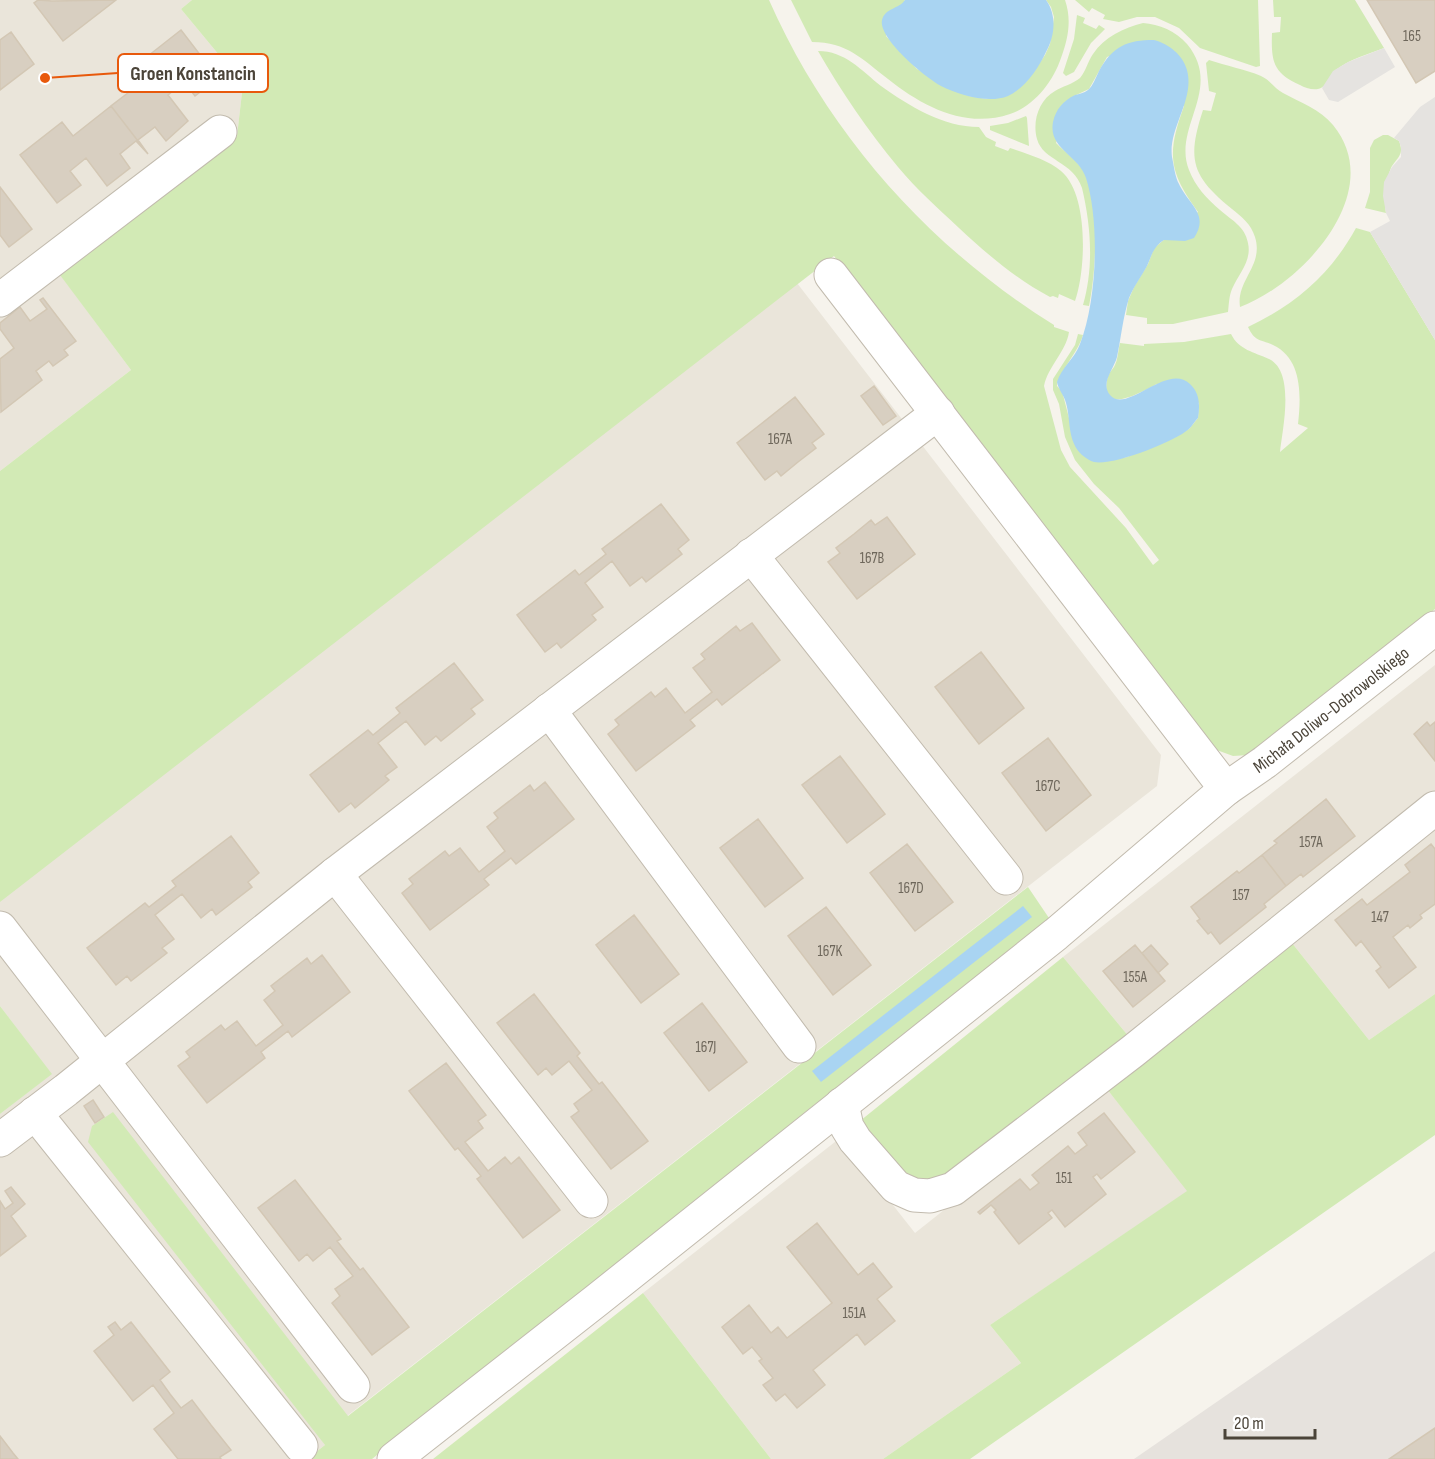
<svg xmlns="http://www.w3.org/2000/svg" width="1435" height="1459" font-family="'Sofia Sans Condensed',sans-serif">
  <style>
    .residential { fill: #eae5da }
    .industrial { fill: #e6e2dd }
    .green { fill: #d2eab5 }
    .parking { fill: #e5e3e0 }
    .water { fill: #a9d4f2 }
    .building { fill: #d8cfc1; stroke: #d3c7b4; stroke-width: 1.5 }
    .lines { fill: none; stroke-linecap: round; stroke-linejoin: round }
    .minor-casing { stroke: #c2bbae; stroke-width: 35 }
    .minor { stroke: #fff; stroke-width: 33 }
    .labels { text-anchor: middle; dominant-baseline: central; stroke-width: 4.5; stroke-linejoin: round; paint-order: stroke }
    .number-label { font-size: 15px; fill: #6e675b }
    .street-label { font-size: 18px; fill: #4b4439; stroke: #fff }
    .leader { fill: none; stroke: #e8590c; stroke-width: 2 }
    .callout-dot { fill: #e8590c; stroke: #fff; stroke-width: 2 }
    .callout { fill: #fff; stroke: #e8590c; stroke-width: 2 }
    .callout-label { font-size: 20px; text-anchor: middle; font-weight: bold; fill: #4b4439 }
  </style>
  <rect width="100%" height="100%" fill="#f6f3ec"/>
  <path class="residential" d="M0,0h192l-11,9 62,75 -6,52 -177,138 71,96 -131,101z
    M770,248l391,507 -4,31 -837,651 5,8 -18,14h-307v-345l51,-40 -51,-68v-161z
    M1435,665v131l-305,242 -67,-81z
    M1435,822v172l-66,46 -81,-102z
    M1103,1084l85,107 -198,134 31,38 -138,96h-112l-128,-166 197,-155 75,95z"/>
  <path class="industrial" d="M1435,1251v208h-301z"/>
  <path class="green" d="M192,0h577c59,134 161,248 285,325v2l15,5c-3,20 -21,34 -25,54l17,64 9,17 56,61 27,37 6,-5 -40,-52 -25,-24 -19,-24 -10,-23 -6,-33 -6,-14v-11l22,-34 3,-11 5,1c-4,16 -26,40 -26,51l5,5 7,27 33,44 25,-5 62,-28 9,-11 1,-15 -42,-19c-14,7 -57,33 -50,-4 1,-6 4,-9 7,-13 4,-7 4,-16 6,-24l24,3v-2l40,-2 47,-8c8,16 23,18 38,25 27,13 13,72 11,93l28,-24 -10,-4c3,-27 5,-65 -25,-79 -13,-6 -18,-3 -25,-18 48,-23 82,-52 108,-99l14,4 65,108v269l-186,146 -16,1 -19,-7 -380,-493 -834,646v-431l131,-101 -71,-95 177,-139 6,-52 -62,-75z
    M791,0h114l-19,36 31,33 52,27 18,3 45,-25 13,-19 5,-11 4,-27 -3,-10 -5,-7h19c7,20 3,39 -4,58 -8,24 -27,48 -51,56 -44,15 -87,-7 -122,-35 -26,-20 -41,-37 -76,-37z
    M1075,0h183l2,66 -4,1 -56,-19 -21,-20 -24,-11h-18l-18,5 -16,-3 2,-4 -13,-7 -3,4z
    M1273,0h82l29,48c-16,6 -33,11 -47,21 -8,5 -9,18 -19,20 -6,1 -13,-1 -18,-4 -27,-12 -29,-24 -28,-52l8,-1 1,-15h-7z
    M1077,15l8,3 -2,5 13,6 3,-4 6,4 -14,14 -17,29 -8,4 -3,-3 11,-34z
    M1143,23c16,1 33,8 44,21 37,45 -15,83 2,126 6,16 18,29 31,40 11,10 25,16 28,33 4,18 -9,30 -16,46 -3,7 -3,15 -4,23l-55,12h-26v-6l-21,-3 2,-14 6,-14 14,-23 6,-16 44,-36c-30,-41 -31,-59 -14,-106l-30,-66 -47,17 -18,32 -15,7 -18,47c10,10 22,18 29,30 15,31 11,100 4,133l-6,-1c11,-38 8,-79 -1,-117 -9,-27 -39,-27 -45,-49 -5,-18 2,-39 18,-48 8,-5 18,-7 25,-13 6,-7 8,-17 13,-24 11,-17 31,-26 50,-31z
    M818,51c27,0 43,19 63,35 28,20 62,41 98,41l7,10 10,5 -1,4 13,5 2,-3c17,6 38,12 51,23 28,23 25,99 14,130l-16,-7 -1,4 -5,-2 -3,1c-34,-18 -63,-43 -91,-69 -21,-20 -43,-39 -61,-61 -30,-36 -57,-76 -80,-116z
    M1209,60c17,6 36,9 52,16 9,4 14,13 22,17 18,10 37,16 50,32 55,67 -31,159 -93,182 -4,-27 24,-41 15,-70 -4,-13 -13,-20 -23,-28 -41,-33 -45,-50 -29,-99l8,1 5,-18 -7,-2 -3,-28z
    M1026,116l1,2 2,28 -39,-16v-4l18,-3z
    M1383,135h5l11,6c5,13 0,15 -7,25 -5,8 -8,37 -6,47l-21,-5 5,-16v-44l4,-8z
    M1028,887l23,34 -237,184 -442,354h-65l18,-14 -237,-303 4,-16 21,-14 235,304z
    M1288,938l81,102 66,-46v141l-465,324h-87l138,-96 -31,-38 197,-134 -84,-107z
    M1063,957l67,81 -176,138 -31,9 -17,-6 -46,-58z
    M0,1006l52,68 -52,40z
    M643,1293l128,166h-338z"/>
  <path class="parking" d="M1384,48l11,19 -57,35 -9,-2 -7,-12 11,-17 15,-9z
    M1435,97v243l-65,-108 20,-11 -4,-8 -3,-17 1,-14 8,-15 9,-10v-10l-2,-6 -5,-3 26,-31z"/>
  <path class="water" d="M905,0h141c11,15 9,36 0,52 -8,17 -21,36 -38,44 -19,8 -49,-1 -67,-10 -15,-8 -63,-47 -59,-66 3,-12 17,-11 23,-20z
    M1154,40c15,4 29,15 33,30 8,30 -19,58 -15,87 2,9 3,20 7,27 9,20 31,30 15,54l-9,3 -21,-1c-11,7 -12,15 -17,26 -6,11 -13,20 -18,32 -6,19 -8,40 -12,59 -3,12 -17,26 -7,38 16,20 57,-33 80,-11 10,9 10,22 8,34 -3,3 -6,8 -9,11 -15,13 -76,37 -95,33 -4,-1 -8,-4 -12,-7 -15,-14 -11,-35 -16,-52 -2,-8 -8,-14 -9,-21 4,-14 18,-24 23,-38 17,-43 20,-122 6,-166 -7,-23 -38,-29 -33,-56 3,-13 10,-21 22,-27 4,-1 9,-2 13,-5 5,-4 8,-13 11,-19 14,-25 28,-31 55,-31z
    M1023,906l9,11 -211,165 -9,-11z"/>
  <path class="building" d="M38,0l14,1 64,-1 -53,41 -29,-38z
    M1367,0h68v71l-19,12z
    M181,30l37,48 -23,18 -11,-14 -16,13 20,26 -22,20 -11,-14 -17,13 10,14 -37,-48 39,-30 -11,-13z
    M11,32l23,32 -34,26v-50z
    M111,106l37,48 -12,-13 -16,13 10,14 -23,18 -21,-28 -16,13 11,14 -24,18 -37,-48 42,-33 11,14z
    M0,187l32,42 -23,18 -9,-12z
    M43,298l33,43 -12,9 4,5 -15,11 -4,-5 -13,10 6,9 -41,32 -1,-53 14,-11 -14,-19v-6l20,-16 10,14 17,-12 -7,-9z
    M874,386l22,30 -13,9 -22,-29z
    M795,397l29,37 -12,9 4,5 -18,14 -17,14 -4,-5 -12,9 -28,-37z
    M661,504l28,36 -11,9 4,5 -36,28 -4,-5 -12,9 -18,-25 -27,22 18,24 -11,8 4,5 -35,28 -4,-5 -12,9 -28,-37 58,-45 4,5 27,-21 -4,-5z
    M887,517l28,37 -58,45 -29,-37 12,-9 -4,-5 18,-14 17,-14 4,5z
    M752,623l28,37 -58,45 -5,-6 -27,21 5,6 -59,45 -28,-37 11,-9 -4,-5 36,-28 4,5 11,-9 19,25 27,-21 -19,-24 12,-9 -4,-5 35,-28 4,5z
    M981,652l43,56 -45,36 -44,-57z
    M454,663l29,37 -12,9 4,5 -34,27 -5,-5 -11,9 -19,-24 -28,22 19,24 -12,9 4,4 -34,28 -4,-5 -12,9 -29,-37 58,-45 5,5 27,-22 -4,-5z
    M1427,722l3,4 5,-4v39l-21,-27z
    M1048,738l43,57 -45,36 -44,-58z
    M840,756l45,58 -38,29 -45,-58z
    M545,782l29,37 -58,45 -5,-6 -27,21 5,6 -59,45 -28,-37 11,-9 -4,-5 36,-28 4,5 11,-8 19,24 26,-21 -18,-24 11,-9 -4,-5 36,-28 4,6z
    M1326,799l29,37 -52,41 -2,-3 -15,12 -24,-31 15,-12 -3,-2z
    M758,819l45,59 -38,29 -45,-59z
    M231,836l28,37 -11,9 4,5 -36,28 -4,-6 -11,9 -19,-24 -27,21 19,24 -12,9 5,5 -36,28 -4,-5 -11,9 -29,-37 58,-45 4,4 27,-21 -4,-5z
    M907,844l46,58 -38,29 -45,-58z
    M1431,844l4,5v55l-15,11 2,3 -12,10 -2,-3 -15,12 23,30 -27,21 -13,-17 5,-4 -20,-26 -5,5 -21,-26 27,-21 5,6 43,-33 -5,-7z
    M1262,855l24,31 -22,18 2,3 -46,37 -9,-12 -3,2 -11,-13 3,-2 -9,-12 46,-36 2,2z
    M826,907l45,58 -38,30 -45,-59z
    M634,915l45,59 -38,29 -45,-58z
    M1135,945l30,36 -32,26 -30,-36z
    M1151,945l17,19 -10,9 -16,-20z
    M322,955l28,37 -58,45 -4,-6 -27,21 4,6 -58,45 -29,-37 12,-9 -4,-5 35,-27 4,5 12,-9 19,25 27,-21 -19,-25 11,-9 -4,-5 36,-28 4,6z
    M534,994l46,59 -3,3 22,28 3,-2 46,59 -37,28 -40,-52 8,-6 -5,-7 18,-14 -23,-29 -17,14 -6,-7 -8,7 -41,-52z
    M702,1003l45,59 -38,29 -45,-58z
    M446,1063l40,52 -8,6 5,7 -18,14 23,29 17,-14 6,7 8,-7 41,53 -37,28 -46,-59 4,-3 -23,-28 -3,2 -46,-59z
    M93,1100l11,17 -9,6 -11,-17z
    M1104,1113l31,39 -34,27 -4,-5 -4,3 13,17 -41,33 -13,-17 -4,3 4,5 -33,26 -25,-32 2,-2 -5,-5 -11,9 -2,-2 42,-33 10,11 9,-7 -7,-8 36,-29 7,8 12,-9 -9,-12z
    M295,1180l46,59 -4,2 23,29 3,-2 46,59 -37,28 -40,-52 8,-7 -5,-7 18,-13 -12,-15 -11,-14 -17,14 -6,-7 -8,7 -41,-53z
    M11,1187l14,17 -14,12 15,20 -26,20v-55l5,8 8,-6 -8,-12z
    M817,1223l41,52 15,-12 19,24 -15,12 18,22 -30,24 -8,-11 -44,36 12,15 -28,23 -12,-14 -9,7 -13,-16 10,-7 -14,-17 3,-2 -10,-12 -9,7 -21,-27 27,-22 22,28 7,-6 9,11 45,-35 -45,-56z
    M115,1322l6,8 10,-8 39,50 -10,8 10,14 11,14 11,-8 19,25 20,25 -11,7 1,2h-43l-24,-30 20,-16 -21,-28 -20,16 -39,-50 20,-16 -6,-8z
    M1435,1428v31h-46z
    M0,1436l13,17 5,6h-18z"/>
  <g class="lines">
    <g class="minor-casing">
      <g id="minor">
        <path d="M831,275l395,514"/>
        <path d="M0,300l220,-168"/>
        <path d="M751,555l255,323"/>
        <path d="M549,710l250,336"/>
        <path d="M335,874l256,327"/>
        <path d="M0,928l353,458"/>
        <path d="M842,1104l5,23 8,13 41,47 18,8 16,1 23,-7 180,-138 302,-243"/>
        <path d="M35,1113l266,333"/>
        <path d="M0,1140l66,-50 269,-216 603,-461"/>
        <path id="s1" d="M394,1459l203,-159 459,-366 170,-145 39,-27 170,-134"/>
      </g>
    </g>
    <use href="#minor" class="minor"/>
  </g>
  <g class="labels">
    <g class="number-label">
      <text x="1412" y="36">165</text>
      <text x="780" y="439">167A</text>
      <text x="872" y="558">167B</text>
      <text x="1048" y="786">167C</text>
      <text x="1311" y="842">157A</text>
      <text x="911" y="888">167D</text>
      <text x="1241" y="895">157</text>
      <text x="1380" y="917">147</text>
      <text x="830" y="951">167K</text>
      <text x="1135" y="977">155A</text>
      <text x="706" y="1047">167J</text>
      <text x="1064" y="1178">151</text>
      <text x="854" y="1313">151A</text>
    </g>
    <g class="street-label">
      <text stroke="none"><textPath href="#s1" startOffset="1200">Michała Doliwo-Dobrowolskiego</textPath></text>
    </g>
  </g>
  <path class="leader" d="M45 78L118 73"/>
  <circle class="callout-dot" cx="45" cy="78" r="6"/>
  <rect class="callout" x="118" y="54" width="150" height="38" rx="6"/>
  <g class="callout-label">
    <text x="193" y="80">Groen Konstancin</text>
  </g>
  <path d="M1225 1429v9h90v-9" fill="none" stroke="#4b4439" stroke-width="3"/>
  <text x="1234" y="1429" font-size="18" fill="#4b4439" stroke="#ffffff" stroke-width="4.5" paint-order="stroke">20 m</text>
</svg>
